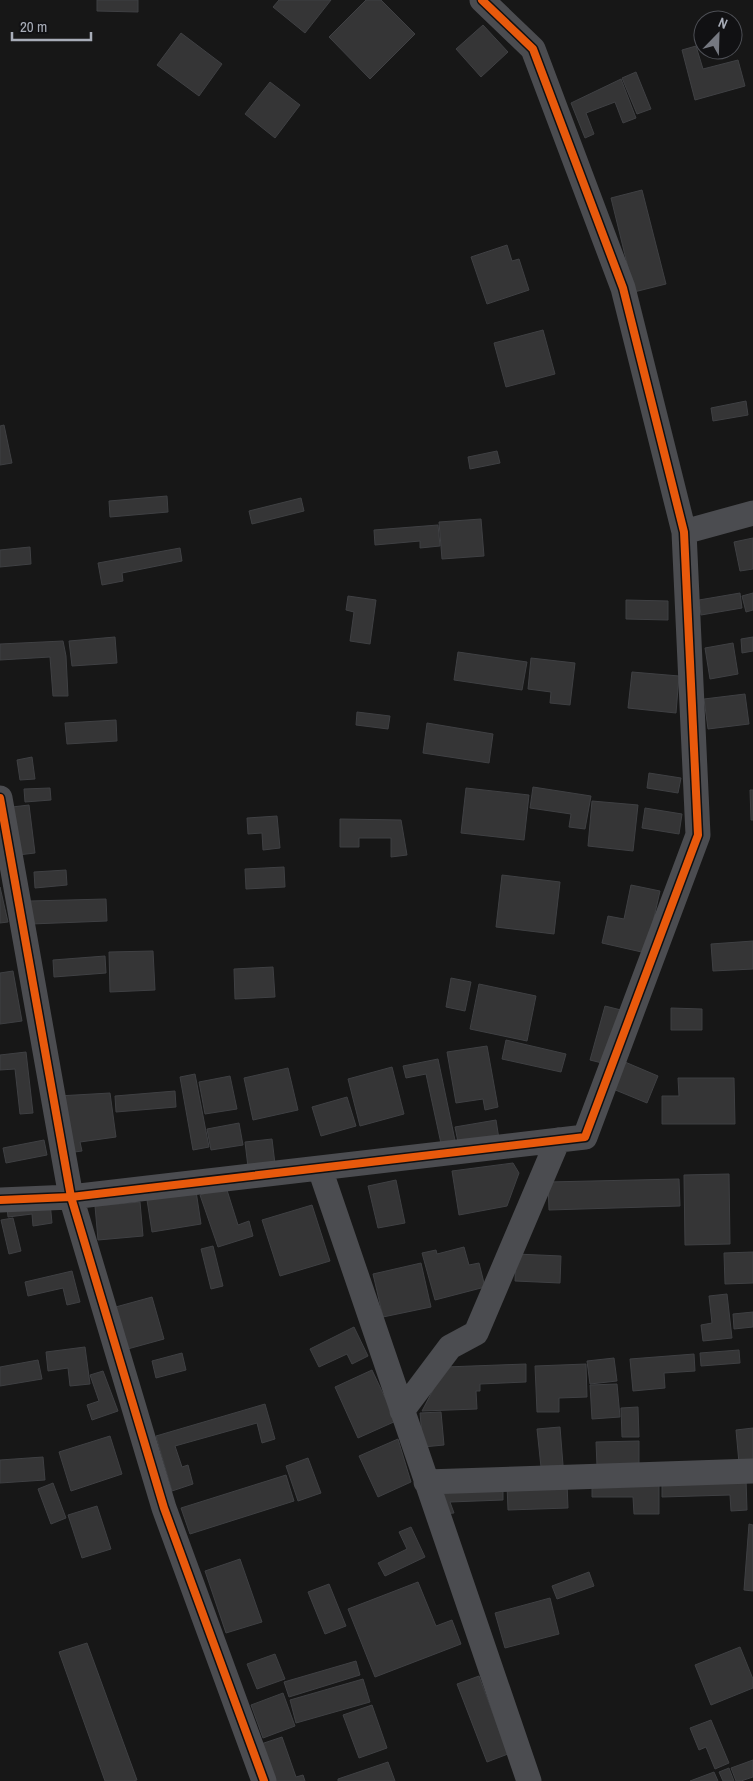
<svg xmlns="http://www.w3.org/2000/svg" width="753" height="1781" font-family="'Archivo Narrow',sans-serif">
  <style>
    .building { fill: #353536; stroke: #3f4043 }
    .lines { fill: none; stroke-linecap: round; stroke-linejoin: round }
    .minor { stroke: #4b4c50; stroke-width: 25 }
    .cycleway-casing { stroke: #111113; stroke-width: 11 }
    .cycleway { stroke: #e8590c; stroke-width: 8 }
  </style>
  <rect width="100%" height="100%" fill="#171717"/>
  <path class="building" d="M97,0h41v12l-41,-1z
    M279,0h52l-26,33 -32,-26z
    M366,0h15l34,34 -45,45 -41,-42z
    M483,25l25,27 -27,25 -25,-28z
    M181,33l41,31 -23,32 -42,-31z
    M696,46l7,23 35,-9 7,26 -50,14 -13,-50z
    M636,72l15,37 -14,5 -15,-36z
    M621,79l15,39 -13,5 -8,-21 -29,11 8,21 -9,4 -14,-35z
    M270,82l30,23 -25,33 -30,-24z
    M642,190l24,94 -32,8 -23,-94z
    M507,245l5,16 7,-2 10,31 -42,14 -16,-47z
    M543,330l12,44 -49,13 -12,-44z
    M746,401l2,14 -35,6 -2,-13z
    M4,425l8,38 -12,2v-39z
    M497,451l3,12 -30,6 -2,-12z
    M167,496l1,16 -58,5 -1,-16z
    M301,498l3,13 -52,13 -3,-13z
    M481,519l3,37 -42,3 -3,-37z
    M438,525l2,21 -20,2v-7l-45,4 -1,-15z
    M753,538v31l-13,2 -6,-29z
    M30,547l1,17 -31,3v-17z
    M180,548l2,13 -60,12 1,8 -21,4 -4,-22z
    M740,593l2,15 -41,7 -2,-15z
    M753,593v17l-7,2 -4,-16z
    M348,596l28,4 -6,44 -20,-3 4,-29 -8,-2z
    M626,600l42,1v19l-42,-1z
    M115,637l2,26 -45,3 -3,-25z
    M753,637v14l-11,2 -1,-14z
    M63,641l3,15 2,40h-15l-3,-39 -50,3v-16z
    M733,643l5,31 -28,5 -5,-31z
    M458,652l69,10 -5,28 -68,-10z
    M531,658l44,5 -5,42 -20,-2 1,-11 -23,-3z
    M632,672l47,4 -3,37 -48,-5z
    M745,694l4,30 -41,5 -4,-30z
    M357,712l33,4 -2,13 -32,-4z
    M116,720l1,21 -50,3 -2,-21z
    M427,723l66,11 -4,29 -66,-10z
    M32,757l3,22 -15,1 -3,-20z
    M649,773l32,5 -3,15 -31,-5z
    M533,787l58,9 -6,33 -16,-2 2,-13 -41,-6z
    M50,788l1,12 -26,2 -1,-13z
    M466,788l63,7 -5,45 -63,-7z
    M750,790h3v30h-2z
    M592,801l46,4 -5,46 -45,-5z
    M29,805l6,48 -17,2 -6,-48z
    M645,808l37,6 -3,20 -37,-6z
    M277,816l3,32 -17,2 -1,-17 -14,1 -1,-16z
    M340,819l61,1 6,35 -16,2v-19h-32v9h-19z
    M284,867l1,20 -39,2 -1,-20z
    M66,870l1,15 -32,3 -1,-16z
    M502,875l58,7 -6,52 -58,-7z
    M631,885l29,6 -14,62 -44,-10 6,-27 16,3z
    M0,887l8,35 -8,1z
    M106,899l1,22 -76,3 -1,-23z
    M753,941v28l-40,2 -2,-27z
    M153,951l2,39 -45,2 -1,-40z
    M105,956l1,17 -52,4 -1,-17z
    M273,967l2,30 -40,2 -1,-30z
    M13,971l9,50 -22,3v-51z
    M451,978l20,4 -6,29 -19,-4z
    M479,984l57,12 -9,45 -57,-12z
    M605,1006l16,4 -15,54 -16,-4z
    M671,1008l31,1v21h-31z
    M506,1040l60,14 -5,18 -59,-13z
    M487,1046l11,61 -13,3 -2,-11 -27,4 -9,-51z
    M26,1052l7,61 -13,1 -5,-45 -15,1v-15z
    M438,1059l18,86 -14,3 -16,-74 -20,4 -3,-12z
    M625,1062l33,14 -11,27 -34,-14z
    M392,1067l12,47 -44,12 -12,-47z
    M288,1068l10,42 -45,10 -9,-42z
    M195,1074l14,73 -16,3 -13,-73z
    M230,1076l7,33 -32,5 -6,-32z
    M678,1078h56l1,46h-73v-28h17z
    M175,1091l1,16 -60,5 -1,-16z
    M110,1093l6,44 -36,5 2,9 -15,2 -9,-57z
    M347,1097l9,29 -35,10 -9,-29z
    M496,1120l3,19 -40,8 -4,-20z
    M239,1123l4,22 -32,5 -4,-21z
    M272,1139l3,25 -27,3 -3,-25z
    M44,1140l3,15 -41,8 -3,-15z
    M513,1163l6,10 -12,33 -48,9 -7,-44z
    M729,1174l1,70 -45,1 -1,-70z
    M679,1179l1,27 -131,4 -1,-28z
    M396,1180l9,43 -27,5 -10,-42z
    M226,1187l12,38 11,-4 4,15 -35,11 -18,-52z
    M196,1191l5,33 -49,8 -5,-32z
    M50,1202l2,21 -19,3 -1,-12 -24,3 -1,-9z
    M140,1202l3,34 -45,4 -3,-34z
    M312,1205l18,56 -50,15 -18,-56z
    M13,1218l8,33 -12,3 -8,-34z
    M213,1246l10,40 -12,3 -10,-40z
    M464,1247l5,18 10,-2 6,24 -50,13 -13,-47 14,-3 1,4z
    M753,1252v31l-28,1 -1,-31z
    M516,1254l45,2 -1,27 -45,-2z
    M421,1263l10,44 -48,10 -10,-43z
    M72,1271l8,31 -13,3 -4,-17 -35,8 -3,-14z
    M727,1294l5,44 -29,3 -2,-16 11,-2 -3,-27z
    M152,1297l12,42 -40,11 -12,-42z
    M753,1312v15l-19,2 -1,-15z
    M354,1327l14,29 -16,8 -5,-10 -28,13 -9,-18z
    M85,1347l5,37 -20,2 -2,-18 -20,3 -2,-19z
    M739,1350l1,13 -39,3 -1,-13z
    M182,1353l4,17 -30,8 -4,-17z
    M694,1354l1,17 -31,2 1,15 -32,3 -3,-32z
    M614,1358l3,23 -27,3 -3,-23z
    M38,1360l4,19 -42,7v-19z
    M526,1364v18l-46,2v7h-4l1,18 -55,2 23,-44z
    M586,1364l1,33 -28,1v14h-22l-2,-46z
    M372,1370l24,51 -38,17 -23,-51z
    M103,1371l15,40 -26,9 -5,-15 12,-4 -9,-26z
    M617,1384l3,33 -28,2 -2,-34z
    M265,1404l10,35 -13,4 -5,-20 -82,23 7,21 6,-2 5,19 -21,7 -16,-55z
    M638,1407l1,30h-17l-1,-29z
    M441,1412l3,33 -21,2 -3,-34z
    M560,1427l3,38 -22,2 -4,-38z
    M753,1428v34l-14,1 -3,-33z
    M110,1436l12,38 -51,17 -12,-39z
    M398,1439l13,43 -33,15 -19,-41z
    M639,1441v24l-42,1 -1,-24z
    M43,1457l2,23 -45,3v-23z
    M308,1458l13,35 -23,8 -12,-35z
    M286,1475l8,26 -104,33 -9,-26z
    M746,1479l1,31 -16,1 -1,-16 -68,2v-15z
    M592,1482h67v32h-25l-1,-17h-41z
    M53,1483l13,35 -15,6 -13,-35z
    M567,1483l1,25 -60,2 -1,-25z
    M503,1484v16l-53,2 4,11 -11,1 -11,-27z
    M97,1506l14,43 -29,9 -14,-43z
    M749,1524l4,1v66l-9,-1z
    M411,1527l14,30 -40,19 -7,-13 29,-14 -8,-17z
    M240,1559l22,63 -36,11 -21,-62z
    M589,1572l5,14 -37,13 -5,-13z
    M418,1582l18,44 16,-6 9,24 -86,33 -27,-68z
    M329,1584l17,42 -21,8 -17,-42z
    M550,1598l9,36 -54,14 -10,-35z
    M87,1643l50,137 -4,1h-28l-46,-129z
    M740,1647l13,32v9l-42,17 -16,-40z
    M275,1654l10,25 -28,10 -10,-25z
    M356,1661l4,14 -71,22 -5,-15z
    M479,1676l29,78 -21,8 -30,-78z
    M363,1679l7,23 -74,21 -6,-23z
    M283,1693l12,33 -32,12 -12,-33z
    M372,1705l15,43 -28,10 -16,-43z
    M711,1720l18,43 -14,6 -9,-22 -7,3 -9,-22z
    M282,1737l14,40 7,-2 2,6h-31l-13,-37z
    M753,1760v17l-12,4h-5l-5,-13z
    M388,1762l7,19h-57v-2z
    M729,1768l5,13h-11l-4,-9z
    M714,1772l4,9h-28z"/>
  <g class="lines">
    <path class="minor" d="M684,532l69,-19
      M0,798l71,399 93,311 100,273
      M320,1169l209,612
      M0,1200l71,-3 514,-60 113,-302 -14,-303 -61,-244 -90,-239 -51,-49
      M402,1411l48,-64 26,-14 82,-193
      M426,1482l327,-11"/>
    <g class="cycleway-casing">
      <path id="cycleway" d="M0,798l71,399 93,311 100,273
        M0,1200l71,-3 514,-60 113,-302 -14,-303 -61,-244 -90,-239 -51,-49"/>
    </g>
    <use href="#cycleway" class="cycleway"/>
  </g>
  <g transform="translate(718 35) rotate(23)"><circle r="24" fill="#111113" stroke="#4d4f55"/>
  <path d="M0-4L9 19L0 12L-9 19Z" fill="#757880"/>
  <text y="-8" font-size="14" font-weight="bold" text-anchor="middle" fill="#a8adb8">N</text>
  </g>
  <path d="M12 32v8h79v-8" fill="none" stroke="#a8adb8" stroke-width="2.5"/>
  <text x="20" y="32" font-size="15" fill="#a8adb8" stroke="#111113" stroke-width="4" paint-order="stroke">20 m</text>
</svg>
